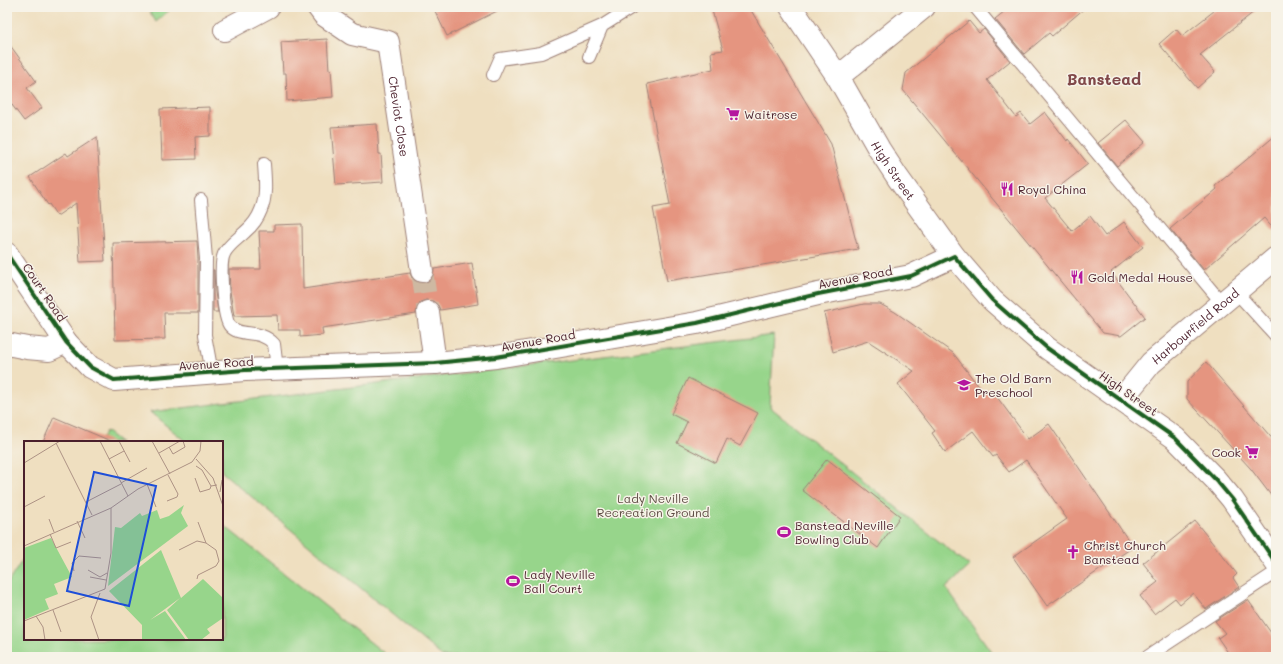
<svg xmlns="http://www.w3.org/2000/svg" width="1283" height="664" font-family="Mali,sans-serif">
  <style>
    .green { fill: #97d58b; stroke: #707a5b }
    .building { fill: #e59580 }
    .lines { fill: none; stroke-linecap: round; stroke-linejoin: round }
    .minor-tunnel { stroke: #ceb9a2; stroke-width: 22; stroke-dasharray: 22 11; stroke-linecap: butt }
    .service-casing { stroke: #9c7f76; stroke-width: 14 }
    .minor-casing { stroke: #9c7f76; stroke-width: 24 }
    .secondary-casing { stroke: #9c7f76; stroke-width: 24 }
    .service { stroke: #fff; stroke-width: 12 }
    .minor { stroke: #fff; stroke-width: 22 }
    .secondary { stroke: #fff; stroke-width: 22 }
    .cycleway-casing { stroke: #f7f3e8; stroke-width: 6 }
    .cycleway { stroke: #1b5e20; stroke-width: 4 }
    .labels { text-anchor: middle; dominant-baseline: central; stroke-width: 3; stroke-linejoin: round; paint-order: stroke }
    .poi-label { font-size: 12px; fill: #4a1f2b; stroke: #f7f3e8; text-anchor: start }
    .street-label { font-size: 12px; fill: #4a1f2b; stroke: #f7f3e8 }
    .park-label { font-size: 12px; fill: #5d4c43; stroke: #f7f3e8 }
    .district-label { font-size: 16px; font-weight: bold; fill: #804849; stroke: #f7f3e8 }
    .inset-road { fill: none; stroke: #ad9284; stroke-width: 1 }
    .view { fill: #1d4ed8; fill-opacity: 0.15; stroke: #1d4ed8; stroke-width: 2 }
    .inset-edge { fill: none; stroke: #4a1f2b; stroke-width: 2 }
  </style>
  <rect width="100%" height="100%" fill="#f7f3e8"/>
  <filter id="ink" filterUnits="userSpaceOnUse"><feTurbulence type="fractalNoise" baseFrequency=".025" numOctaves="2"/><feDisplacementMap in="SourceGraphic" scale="8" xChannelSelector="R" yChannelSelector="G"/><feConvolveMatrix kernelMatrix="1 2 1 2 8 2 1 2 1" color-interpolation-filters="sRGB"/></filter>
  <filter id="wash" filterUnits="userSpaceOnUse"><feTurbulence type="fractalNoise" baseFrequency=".012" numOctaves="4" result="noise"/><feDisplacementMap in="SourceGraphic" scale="16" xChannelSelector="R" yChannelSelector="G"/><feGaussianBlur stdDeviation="0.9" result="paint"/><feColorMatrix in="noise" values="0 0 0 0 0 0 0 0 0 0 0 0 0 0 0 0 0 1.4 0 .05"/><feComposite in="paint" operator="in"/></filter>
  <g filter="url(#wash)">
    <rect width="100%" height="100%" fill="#efdfc0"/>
    <path class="green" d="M147,7h26l-17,15z
      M774,335l-4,72 200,159 -24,22 49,69h-552l-221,-185v-30h-36l-36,-30z
      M106,431l14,11h-21z
      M222,524l167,133h-382v-73l18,-28v83h197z"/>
    <g id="blocks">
      <path class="building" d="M433,7h72l-58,29z
        M711,7h38l82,137 27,105 -191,32 -14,-73 17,-3 -23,-121 66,-15 -2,-17 12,-2z
        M1010,7h76l-34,29 -3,-3 -25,21 -29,-35z
        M1219,7h41l-60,48 15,17 -18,16 -38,-44 17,-15 6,7z
        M969,21l10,12 5,-4 26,32 -23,19 29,37 5,-4 9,11 15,-12 22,29 1,-2 20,25 -43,34 27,33 18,-15 15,20 19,-14 19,25 -32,25 34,45 -24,19 -18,-3 -200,-243 3,-17z
        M327,39l2,31 2,-1 2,28 -46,4 -1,-28h-3l-2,-31z
        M7,41l29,40 -9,7 15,20 -18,13 -15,-20 -2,1z
        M210,107v29l-15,1 1,22 -34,1 -2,-51z
        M1126,120l19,22 -28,24 -19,-23z
        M377,124l2,30h2l2,28 -47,3 -5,-58z
        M1276,135v97l-12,-14 -60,52 -34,-41 47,-40 -2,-3z
        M97,137l8,124 -25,1 -4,-59 -19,13 -8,-12 -1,1 -18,-28 36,-24 2,3z
        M302,224l1,65 107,-16 2,5 5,4 7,1 5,-2 4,-5 1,-7 38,-6 6,41 -38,6 -2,-5 -5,-4 -7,-1 -6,2 -3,5 -1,7 -94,14 1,7 -23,2v-7h-22l-1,-15 -43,1 -4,-25 -1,-22h32l-2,-38h15v-6z
        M197,241l1,18v54h-34l1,26 -50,1 -2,-97z
        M213,270h1l1,22 3,20h-5z
        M864,304h16l15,8 58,41 31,40 7,-4 37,50 21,-15 84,123 -86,59 -34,-49 54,-38 -41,-59 -17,12 -13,-17 -3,2 -20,-26 -28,21 -13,-19 3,-2 -37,-47 16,-13 -46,-30 -35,11 -9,-39z
        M1206,362l70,81v59l-25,-33 -64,-70v-17z
        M688,378l70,35 -18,33 -13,-7 -11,24 -39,-20 10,-21 -16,-8z
        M54,417l59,25h-70z
        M827,459l73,57 -22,32 -76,-58z
        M1195,521l42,53 -4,4 6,9 -33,22 -13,-16 -13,11 -5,-6 -21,16 -14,-18 18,-14 -15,-19z
        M1248,600l28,40v17h-45l-13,-19 7,-5 -10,-12z"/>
    </g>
  </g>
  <g filter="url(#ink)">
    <use href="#blocks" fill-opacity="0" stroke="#9c7f76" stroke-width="1"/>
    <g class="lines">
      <path class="minor-tunnel" d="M422,271l6,41"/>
      <g class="service-casing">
        <path id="service" d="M975,7l247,296
          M589,57l13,-31 30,-19
          M493,75l7,-16 41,-6 61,-27
          M264,164c1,15 3,32 -3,46 -3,8 -10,17 -16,22 -7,7 -17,13 -21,22 -5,10 -1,65 6,72 10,12 30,2 44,18l3,25
          M201,200l5,59 -1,76 7,38
          M1236,292l40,44
          M1147,657l129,-85"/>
      </g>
      <g class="minor-casing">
        <g id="minor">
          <path id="s1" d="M318,7l6,8 28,19 36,8 34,229"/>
          <path d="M225,30l43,-23"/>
          <path d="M838,77l86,-70"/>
          <path d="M7,254l59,88 24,25 24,13 131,-10 190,-7 61,-6 201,-34 121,-29 93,-18 43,-20"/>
          <path d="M428,312l7,51"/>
          <path d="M7,344l20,4 22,2 17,-8"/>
          <path id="s2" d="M1121,400l30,-37 125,-105"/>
        </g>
      </g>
      <g class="secondary-casing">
        <g id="secondary">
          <path id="s3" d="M791,7l47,70 41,72 19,29 56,78 38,44 55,48 128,90 41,42 16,19 44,64"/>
        </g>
      </g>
      <use href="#service" class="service"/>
      <use href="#minor" class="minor"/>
      <use href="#secondary" class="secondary"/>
      <g class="cycleway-casing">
        <path id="cycleway" d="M7,254l59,88 24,25 24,13 131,-10 190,-7 61,-6 201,-34 121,-29 93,-18 43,-20 38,44 55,48 128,90 41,42 16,19 44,64"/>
      </g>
      <use href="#cycleway" class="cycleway"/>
    </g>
  </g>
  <defs>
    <g id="supermarket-bare" transform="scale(1.08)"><path d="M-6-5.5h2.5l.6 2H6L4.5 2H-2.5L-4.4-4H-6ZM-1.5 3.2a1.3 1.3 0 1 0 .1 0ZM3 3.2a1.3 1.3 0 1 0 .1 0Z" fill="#b5179e" stroke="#f7f3e8" stroke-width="2.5" paint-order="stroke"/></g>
    <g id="restaurant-bare" transform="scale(1.08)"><path d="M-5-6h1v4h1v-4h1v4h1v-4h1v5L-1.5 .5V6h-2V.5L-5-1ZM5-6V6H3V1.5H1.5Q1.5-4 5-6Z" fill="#b5179e" stroke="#f7f3e8" stroke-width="2.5" paint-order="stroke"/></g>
    <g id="school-bare" transform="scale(1.08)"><path d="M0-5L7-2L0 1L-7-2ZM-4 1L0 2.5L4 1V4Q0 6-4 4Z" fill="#b5179e" stroke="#f7f3e8" stroke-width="2.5" paint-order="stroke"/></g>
    <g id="stadium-bare" transform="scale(1.08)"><path d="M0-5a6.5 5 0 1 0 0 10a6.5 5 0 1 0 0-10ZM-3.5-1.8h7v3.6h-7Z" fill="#b5179e" stroke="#f7f3e8" stroke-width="2.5" paint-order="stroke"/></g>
    <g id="church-bare" transform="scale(1.08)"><path d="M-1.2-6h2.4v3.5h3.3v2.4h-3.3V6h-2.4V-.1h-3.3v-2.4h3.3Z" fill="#b5179e" stroke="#f7f3e8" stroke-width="2.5" paint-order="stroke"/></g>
  </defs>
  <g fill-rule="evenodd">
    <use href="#supermarket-bare" x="733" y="114"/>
    <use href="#restaurant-bare" x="1007" y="189"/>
    <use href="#restaurant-bare" x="1077" y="277"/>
    <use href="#school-bare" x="964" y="385"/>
    <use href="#supermarket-bare" x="1252" y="452"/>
    <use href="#stadium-bare" x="784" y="532"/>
    <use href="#church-bare" x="1073" y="552"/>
    <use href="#stadium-bare" x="513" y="581"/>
  </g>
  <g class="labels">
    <g class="poi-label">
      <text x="744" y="114">Waitrose</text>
      <text x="1018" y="189">Royal China</text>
      <text x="1088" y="277">Gold Medal House</text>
      <text x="975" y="378">The Old Barn<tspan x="975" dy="14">Preschool</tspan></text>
      <text x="1241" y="452" text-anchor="end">Cook</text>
      <text x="795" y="525">Banstead Neville<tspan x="795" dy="14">Bowling Club</tspan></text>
      <text x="1084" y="545">Christ Church<tspan x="1084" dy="14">Banstead</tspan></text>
      <text x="524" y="574">Lady Neville<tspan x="524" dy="14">Ball Court</tspan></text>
    </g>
    <g class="street-label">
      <text stroke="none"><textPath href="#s1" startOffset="156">Cheviot Close</textPath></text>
      <text stroke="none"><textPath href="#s3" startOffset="193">High Street</textPath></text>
      <text transform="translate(855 277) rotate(-11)">Avenue Road</text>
      <text transform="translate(45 292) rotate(56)">Court Road</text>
      <text stroke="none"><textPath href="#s2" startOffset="105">Harbourfield Road</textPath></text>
      <text transform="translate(538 340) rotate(-10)">Avenue Road</text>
      <text transform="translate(216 363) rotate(-4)">Avenue Road</text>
      <text transform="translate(1129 393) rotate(35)">High Street</text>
    </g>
    <g class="park-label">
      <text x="653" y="498">Lady Neville<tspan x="653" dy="14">Recreation Ground</tspan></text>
    </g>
    <g class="district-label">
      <text x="1104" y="78">Banstead</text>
    </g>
  </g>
  <g transform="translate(24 441)">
    <rect width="199" height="199" fill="#efdfc0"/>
    <path d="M160,64l-3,8 7,13 -80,60 7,-59 6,1 19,-15 2,3 15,-6 3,9 9,-3zM27,97l21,39 -18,7 4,10 -13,5 4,10 -25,11v-72zM137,109l20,48 22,-19 20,19v20l-16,11 3,4 -9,7h-12l-22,-30 13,-12 -30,22 15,-9 21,29h-44v-15l-33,-34z" fill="#97d58b"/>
    <path class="inset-road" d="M76,0l28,55M95,0l11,21M128,0l18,33M32,2l36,72M145,6l4,7 12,-7 -2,-6M135,12l21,-12M85,18l15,-8M172,18l17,19 10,28M0,22l36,-22M172,25l6,4 9,16 6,-1M171,37l5,14 10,-3 1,-3M97,42l26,-15M123,43l9,23M196,51l2,-12M143,60l10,-4 1,-3 -10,-19M62,61l35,-18M0,66l21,-11M25,78l5,13M53,80l8,17M174,81l8,21M26,93l6,14 15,-6M0,105l87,-38 27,-19 54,-27 8,-11 1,-10M155,109l18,-9 9,2 10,7 3,11 -3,5 -18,9 -1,4M64,129l12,7 7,-4M50,130l-2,-8 7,-7 22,2M66,136l16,3M29,169l8,22M12,175l7,11 2,13M0,180l81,-32 6,-36v-45M75,199l-8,-23 9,-24"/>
    <path class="view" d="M70,31l62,14 -27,120 -62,-15z"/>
    <rect width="199" height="199" class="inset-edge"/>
  </g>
  <rect width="1283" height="664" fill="none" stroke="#f7f3e8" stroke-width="24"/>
</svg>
